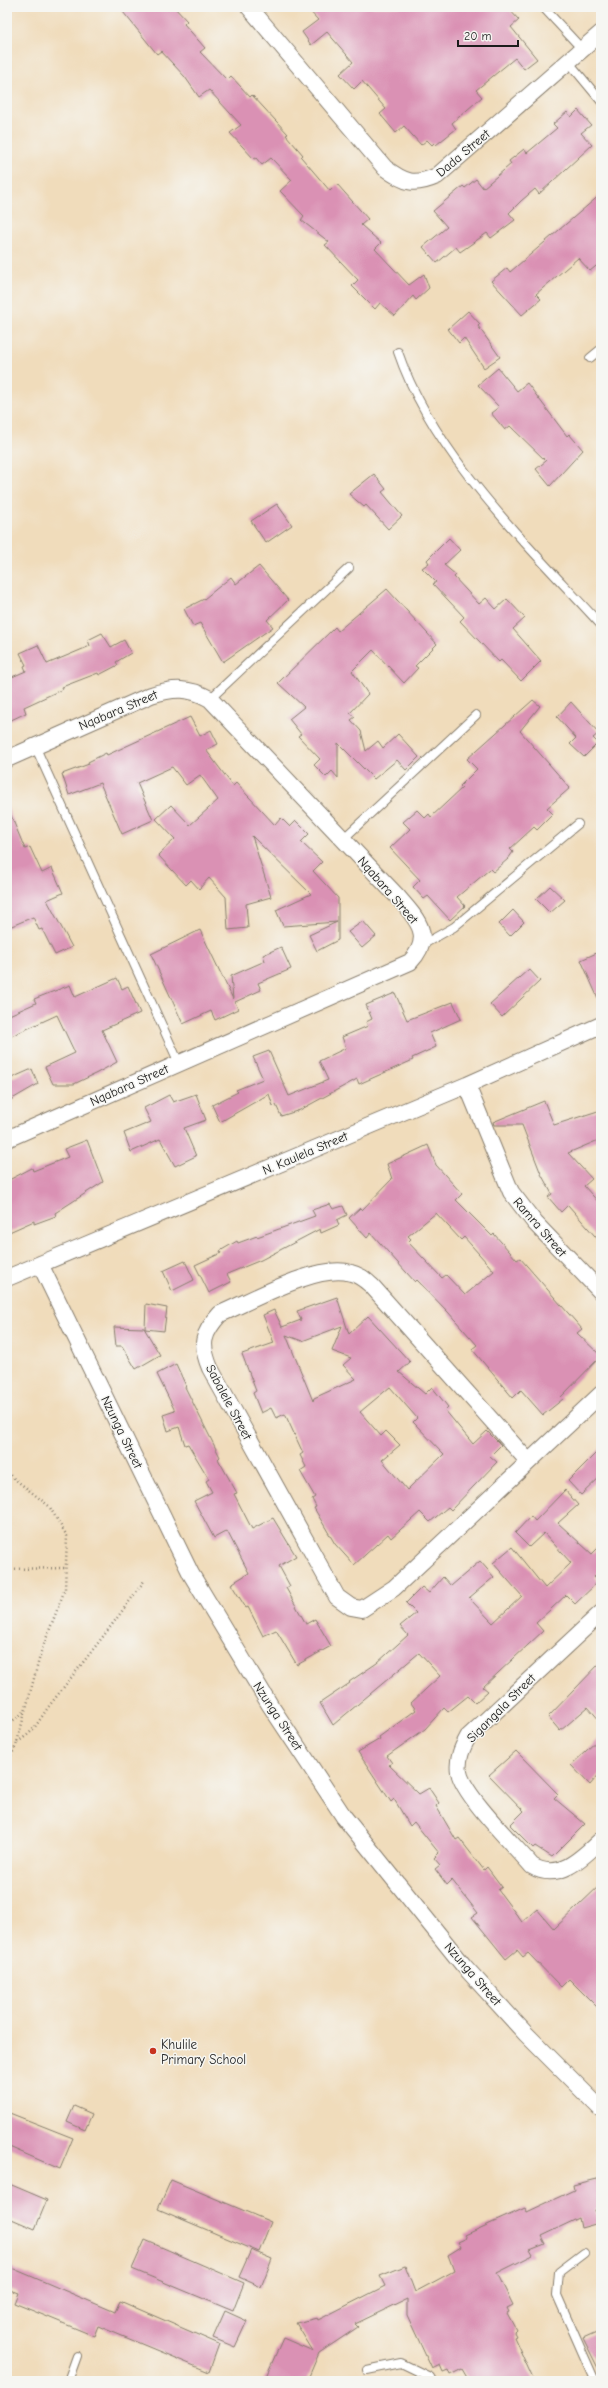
<svg xmlns="http://www.w3.org/2000/svg" width="608" height="2388" font-family="'Comic Neue',sans-serif">
  <style>
    .building { fill: #da91b4; fill-rule: evenodd }
    .lines { fill: none; stroke-linecap: round; stroke-linejoin: round }
    .service-casing { stroke: #867c6c; stroke-width: 10 }
    .minor-casing { stroke: #867c6c; stroke-width: 18 }
    .path { stroke: #867c6c; stroke-width: 2.5; stroke-dasharray: 1 3; stroke-linecap: butt }
    .service { stroke: #fff; stroke-width: 8 }
    .minor { stroke: #fff; stroke-width: 16 }
    .poi-dot { fill: #c8321e; stroke: #f6f6f2; stroke-width: 1.5 }
    .labels { text-anchor: middle; dominant-baseline: central; stroke-width: 3; stroke-linejoin: round; paint-order: stroke }
    .street-label { font-size: 13px; fill: #1c1c1c; stroke: #f6f6f2 }
    .poi-label { font-size: 13px; fill: #1c1c1c; stroke: #f6f6f2; text-anchor: start }
  </style>
  <rect width="100%" height="100%" fill="#f6f6f2"/>
  <filter id="ink" filterUnits="userSpaceOnUse"><feTurbulence type="fractalNoise" baseFrequency=".025" numOctaves="2"/><feDisplacementMap in="SourceGraphic" scale="8" xChannelSelector="R" yChannelSelector="G"/><feConvolveMatrix kernelMatrix="1 2 1 2 8 2 1 2 1" color-interpolation-filters="sRGB"/></filter>
  <filter id="wash" filterUnits="userSpaceOnUse"><feTurbulence type="fractalNoise" baseFrequency=".012" numOctaves="4" result="noise"/><feDisplacementMap in="SourceGraphic" scale="16" xChannelSelector="R" yChannelSelector="G"/><feGaussianBlur stdDeviation="0.9" result="paint"/><feColorMatrix in="noise" values="0 0 0 0 0 0 0 0 0 0 0 0 0 0 0 0 0 1.4 0 .05"/><feComposite in="paint" operator="in"/></filter>
  <g filter="url(#wash)">
    <rect width="100%" height="100%" fill="#f0dcbb"/>
    <g id="blocks">
      <path class="building" d="M119,7h55l13,14 -3,3 21,24 -5,4 27,28 4,-4 19,21 2,-2 36,39 -2,1 17,20 -2,2 29,34 7,-7 31,35 -7,6 20,18 -6,6 34,36 15,-11 5,14 -13,12 -3,-4 -18,20 -15,-13 -5,6 -23,-23 6,-6 -33,-35 4,-3 -28,-22 3,-4 -24,-25 12,-11 -21,-22 -9,7 -6,-7 -2,1 -24,-26 11,-8 -32,-35 -10,7 -14,-20 -24,-26 -4,3z
        M306,7h201l12,13 -8,7 26,32 -13,10 -9,-11 -39,32 6,7 -30,26 4,6 -20,16 -2,-2 -2,2 -5,-5 -6,5 -17,-19 -8,7 -16,-19 6,-5 -24,-28 -8,8 -14,-15 13,-12 -26,-30 -16,13 -9,-13 16,-12z
        M578,110l13,15 -10,8 11,12 -53,49 -4,-5 -14,12 -12,12 6,7 -24,18 -4,-5 -27,19 -4,-5 -19,16 -14,-16 24,-20 -14,-16 30,-25 2,2 11,-9 7,9 28,-24 -2,-3 15,-12 3,4 30,-25 -4,-4 14,-12 4,5z
        M601,194v68l-11,9 -12,-13 -42,36 5,5 -19,16 -31,-34 16,-13 3,4z
        M468,311l12,13 -2,2 22,31 -16,11 -20,-30 -5,5 -11,-14z
        M498,368l19,23 10,-8 40,53 2,-2 14,16 -33,36 -14,-17 10,-8 -36,-35 -5,4 -14,-17 8,-6 -21,-22z
        M374,474l12,15 -4,3 20,24 -14,13 -22,-24 -2,2 -15,-13z
        M277,504l15,21 -26,18 -15,-22z
        M449,538l11,12 -16,15 12,10 -2,2 25,27 7,-6 10,11 11,-10 18,19 -12,11 28,32 -20,20 -20,-21 -2,2 -39,-41 4,-4 -31,-33 3,-2 -14,-14 7,-5 -2,-3z
        M259,566l29,34 -21,20 6,7 -50,35 -23,-39 -7,3 -9,-17 20,-10 27,-22 5,7z
        M387,589l50,55 -22,22 3,2 -14,15 -31,-33 -21,21 16,23 -18,19 5,4 -4,3 10,11 5,20 12,-10 5,7 15,-14 21,23 -13,13 -9,-10 -23,19 -36,-36v35l-6,-7 -6,6 -12,-12 6,-6 -22,-23 3,-2 -12,-15 15,-12 -26,-24 57,-56 3,4z
        M102,633l9,14 13,-7 7,13 -15,9 2,3 -19,10 -1,-2 -36,14 1,2 -39,18 2,6 -19,9v-55l5,10 14,-6 -2,-5 2,-1 -6,-12 18,-8 9,19 43,-18 -2,-6z
        M533,700l7,6 -20,25 50,57 -23,20 6,6 -16,16 -3,-3 -24,22 3,3 -5,7 -15,13 -3,-3 -33,28 8,9 -15,14 -22,-24 -4,3 -11,-12 7,-7 -30,-32 20,-19 -7,-7 14,-12 8,8 4,-4 2,3 31,-29 -2,-2 17,-17 -10,-10z
        M571,702l28,31 -6,5 5,5 -14,14 -14,-13 6,-6 -19,-21z
        M190,717l10,19 11,-6 7,14 -12,6 27,36 3,-3 39,42 6,-7 9,9 6,-6 13,13 -8,8 21,20 -9,9 25,27v42l-21,11 -8,-16 28,-13 -54,4 -7,-16 35,-16 -59,-58 19,61 -25,7 2,24 -20,2 -2,-33 -17,-19 -10,11 -8,-9 -5,5 -28,-30 17,-16 -19,-20 15,-14 19,20 28,-25 -18,-25 -14,10 -14,-18 -35,16 16,37 -31,14 -22,-51 -31,12 -7,-21 27,-10 -1,-2 18,-9 1,2z
        M7,806l18,43 5,-2 12,26 10,-5 11,25 -16,7 25,47 -17,8 -13,-26 -3,1 -6,-13 -26,11z
        M550,886l15,14 -15,13 -14,-14z
        M513,910l11,12 -14,14 -11,-12z
        M363,921l13,15 -14,12 -14,-16z
        M200,930l33,69 -2,-23 34,-15 -2,-6 18,-8 10,22 -33,14 3,7 -26,12 3,7 -23,11 -4,-9 -28,13 -32,-70z
        M601,951v54l-20,-45z
        M529,969l11,12 -38,36 -12,-13z
        M117,978l5,11 6,-3 12,27 -38,17 15,32 -20,11 -23,11h-21l-8,-17 30,-14 -18,-38 -50,23v-22l29,-13 -2,-4 36,-14 5,12z
        M395,993l12,27 46,-18 8,17 -31,14 6,14 -24,11 1,2 -54,24 -2,-5 -57,31 -19,6 -5,-11 -3,1 -4,-12 -49,28 -8,-17 26,-13 -2,-2 27,-11 -10,-22 16,-6 20,45 39,-16 -9,-19 27,-13 -4,-11 26,-11 -2,-4 6,-3 -6,-14z
        M32,1069l6,15 -31,18v-22z
        M196,1094l10,26 -22,8 12,28 -21,10 -15,-27 -29,13 -7,-19 27,-11 -7,-14 25,-13 4,7z
        M544,1101l10,24 47,-15v29l-33,14 24,26 -8,7 17,19v38l-33,-38 -7,7 -13,-15 4,-3 -11,-20 -19,-49h-28l-1,-3z
        M87,1140l16,42 -48,31 1,3 -22,8v-3l-27,12v-52l25,-13 1,3 35,-14 -4,-8z
        M428,1145l8,20 26,29 -6,6 36,36 2,-2 23,26 3,-2 62,71 -5,4 24,23 -40,41 2,2 -20,16 -22,-25 -8,8 -41,-49 5,-4 -29,-33 -31,-32 -2,2 -44,-49 -4,5 -18,-20 11,-10 2,2 30,-31 -5,-15zM436,1213l25,27 3,-3 30,34 -29,24 -19,-20 -4,3 -34,-36 3,-3 -3,-3z
        M330,1204l3,5 10,-3 4,9 -10,5 2,5 -18,8 -1,-4 -59,31 -34,14 4,8 -22,11 -14,-28 26,-12 -1,-2 17,-10 1,2 19,-7v1l58,-21 -3,-6z
        M185,1261l9,19 -22,11 -9,-20z
        M337,1297l12,37 19,-18 42,46 -11,10 26,22 7,-7 16,20 -3,3 28,34 14,-13 14,14 -11,11 7,6 -46,48 -3,-3 -18,15 -10,-10 -29,26 -3,-4 -34,31 -19,-21 -21,-36 2,-1 -4,-8 3,-2 -15,-26 6,-4 -6,-12 3,-2 -18,-39 -9,4 -5,-10 -10,5 -8,-20 3,-2 -14,-37 32,-11 -11,-28 11,-5 8,17 19,-7 -4,-9zM342,1326l-10,25 19,7 -8,7 13,14 -42,19 -1,3 -27,-66 16,6zM390,1387l27,31 -4,4 31,32 -37,36 -25,-30 18,-15 -14,-14 -5,5 -21,-24z
        M146,1304l21,4 -3,23 -19,-2z
        M114,1327l30,1 16,27 -24,14 -14,-23h-6z
        M176,1364l10,22 -1,1 35,70 -2,2 19,34 -3,1 18,35 21,-11 23,38 -17,10 11,20 -4,2 20,36 9,-5 16,27 -34,19 -21,-35 -13,6 -15,-29 -2,1 -15,-24 18,-11 -22,-42 -13,7 -20,-37 18,-9 -6,-11 3,-2 -21,-35 -3,1 -6,-18 -11,4 -5,-16 12,-4 -18,-37z
        M601,1448v28l-20,19 -13,-14z
        M565,1490l13,15 -20,18 34,31 9,-9v26l-7,6 4,5 -23,22 -9,-9 -30,28 7,8 -60,56 5,4 -13,12 -7,-7 -20,16 -4,-4 -19,21 -38,27 5,7 -3,2 30,29 10,-6 10,15 -3,3 20,34 3,-2 25,32 3,-3 15,20 -4,3 24,32 15,-13 17,20 47,-45v127l-32,-32 -8,8 -33,-34 -5,4 -6,-7 -11,9 -34,-42 6,-4 -26,-33 -5,5 -12,-16 5,-4 -6,-7 5,-5 -25,-31 -4,4 -16,-27 -3,3 -33,-50 22,-13 -1,-2 37,-27 -5,-7 29,-27 -21,-23 -86,72 -13,-22 30,-20 -1,-1 28,-19 31,-28 -8,-9 16,-13 -10,-10 16,-16 7,6 14,-16 8,9 29,-25 14,16 -25,21 24,25 29,-27 -29,-33 19,-16 33,41 26,-25 -27,-30 -15,14 -14,-14 16,-17 4,5z
        M601,1662v60l-13,-15 -28,24 -12,-14z
        M601,1737v35l-11,13 -19,-20z
        M516,1751l42,43 -4,4 31,26 -33,33 -17,-11 -2,2 -23,-23 14,-14 -35,-36z
        M74,2106l18,8 -7,16 -18,-8z
        M7,2112l66,26 -13,31 -53,-23z
        M601,2178v30l-6,2 4,13 -18,5 -2,-10 -38,18 4,8 -15,6 3,5 -36,18 16,32 -6,3 2,4 -2,1 9,17 -2,2 2,4 -2,1 20,44h-65l-7,-12 -12,6 -2,-5 -5,2 -3,-7 -8,4 -25,-54v-16l-52,25 3,3 -39,26 -12,28h-43l19,-43 30,13 -17,-28 21,-5 1,2 67,-34 -5,-10 25,-10 10,26 39,-21 -6,-16 13,-8 -3,-5 9,-4 -2,-3 60,-27 2,4 47,-22 -1,-5z
        M171,2180l100,42 -12,30 -101,-43z
        M7,2183l40,17 -12,29 -28,-12z
        M145,2240l99,43 -11,28 -101,-42z
        M251,2250l21,9 -11,28 -22,-10z
        M7,2266l108,46 5,-11 99,43 -10,28 -111,-46 -4,10 -80,-33 4,-10 -11,-4z
        M225,2311l22,10 -12,26 -22,-9z
        M601,2330v44l-18,-36z"/>
    </g>
  </g>
  <g filter="url(#ink)">
    <use href="#blocks" fill-opacity="0" stroke="#867c6c" stroke-width="1"/>
    <g class="lines">
      <g class="service-casing">
        <path id="service" d="M543,7l39,42
          M567,60l34,41
          M398,352c35,103 131,194 203,273
          M590,358l11,-9
          M210,699l139,-131
          M35,746l144,317
          M343,839l133,-124
          M422,945l32,-18 124,-103
          M584,2253l-25,19 -2,23 38,86
          M367,2370l34,-7 29,14 2,4
          M68,2381l9,-25"/>
      </g>
      <g class="minor-casing">
        <path id="minor" d="M249,7l136,161c20,15 29,18 52,8l164,-143
          M7,759l144,-64c22,-7 38,-8 59,4l187,197c19,22 38,40 13,66l-403,177
          M467,1085l44,107 24,31 66,69
          M40,1264l151,310 79,131 74,112 120,149 62,68 75,75
          M7,1278l460,-193 134,-60
          M528,1461l-156,-175c-7,-6 -12,-11 -21,-13 -33,-10 -98,27 -131,41 -18,20 -20,30 -10,54l127,229 14,10 11,2 32,-21 207,-194
          M601,1613l-133,124c-6,11 -11,22 -9,35 4,23 56,74 73,94 27,16 50,-8 69,-26"/>
      </g>
      <path class="path" d="M7,1473l42,33 18,30 -2,53 -24,63 -25,94 -9,17
        M7,1569l59,-1
        M7,1725l17,-13
        M17,1742c20,-11 22,-24 36,-41 31,-40 62,-79 91,-120"/>
      <use href="#service" class="service"/>
      <use href="#minor" class="minor"/>
    </g>
  </g>
  <circle class="poi-dot" cx="153" cy="2051" r="4"/>
  <g class="labels">
    <g class="street-label">
      <text transform="translate(463 153) rotate(-40)">Dada Street</text>
      <text transform="translate(118 710) rotate(-23)">Nqabara Street</text>
      <text transform="translate(388 890) rotate(49)">Nqabara Street</text>
      <text transform="translate(129 1085) rotate(-24)">Nqabara Street</text>
      <text transform="translate(305 1153) rotate(-23)">N. Kaulela Street</text>
      <text transform="translate(540 1227) rotate(49)">Ramra Street</text>
      <text transform="translate(229 1402) rotate(62)">Sabalele Street</text>
      <text transform="translate(122 1432) rotate(64)">Nzunga Street</text>
      <text transform="translate(501 1708) rotate(-45)">Sigangala Street</text>
      <text transform="translate(278 1716) rotate(57)">Nzunga Street</text>
      <text transform="translate(473 1974) rotate(49)">Nzunga Street</text>
    </g>
    <g class="poi-label">
      <text x="161" y="2044">Khulile<tspan x="161" dy="15">Primary School</tspan></text>
    </g>
  </g>
  <rect width="608" height="2388" fill="none" stroke="#f6f6f2" stroke-width="24"/>
  <path d="M458 40v6h60v-6" fill="none" stroke="#1c1c1c" stroke-width="2"/>
  <text x="464" y="40" font-size="12" fill="#1c1c1c" stroke="#f6f6f2" stroke-width="3" paint-order="stroke">20 m</text>
</svg>
